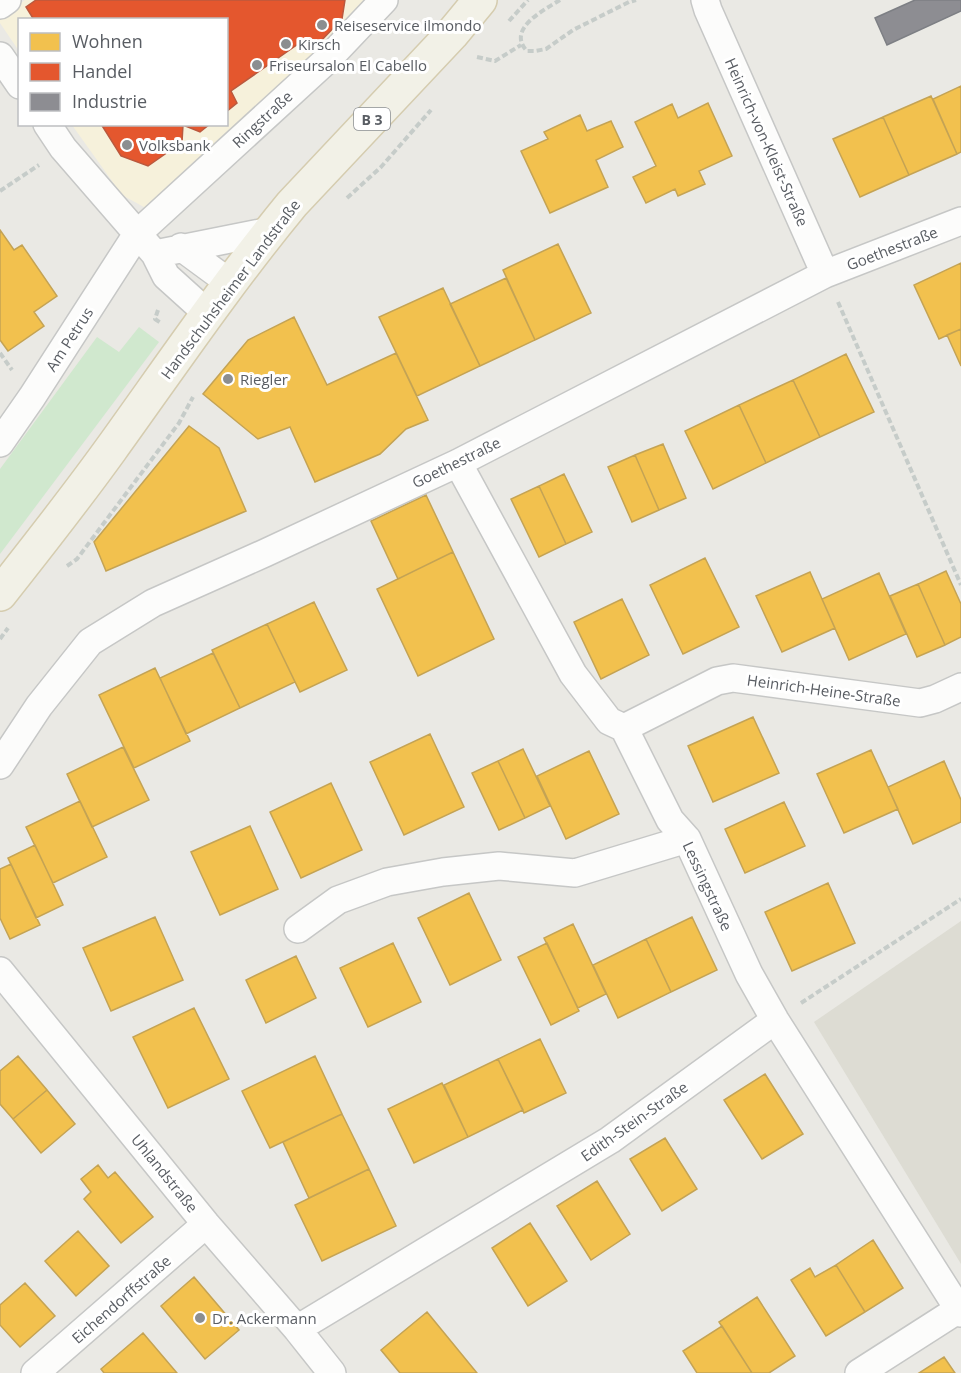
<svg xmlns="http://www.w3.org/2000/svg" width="961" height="1373" font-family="'Open Sans',sans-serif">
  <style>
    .commercial { fill: #f6f1db }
    .education { fill: #dddcd3 }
    .green { fill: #d0e8ce }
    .homes { fill: #f2c14e; stroke: #c4a354; stroke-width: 1.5 }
    .shops { fill: #e4572e; stroke: #ba593e; stroke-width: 1.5 }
    .industry { fill: #8d8d92; stroke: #7d7f84; stroke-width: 1.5 }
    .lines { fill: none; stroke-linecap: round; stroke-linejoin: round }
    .street-casing { stroke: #c6c7c6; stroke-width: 30 }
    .primary-casing { stroke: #d5ccaf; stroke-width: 36 }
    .path { stroke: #c6ccc9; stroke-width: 4; stroke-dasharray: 6 3; stroke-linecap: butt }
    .street { stroke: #fcfcfb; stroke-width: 27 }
    .primary { stroke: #f2f1e7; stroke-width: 33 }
    .poi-dot { fill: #8c8e90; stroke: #fff; stroke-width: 2 }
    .labels { text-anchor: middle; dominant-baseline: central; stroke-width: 6; stroke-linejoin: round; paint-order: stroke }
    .shield { fill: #fff; stroke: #8b8e92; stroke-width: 1.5 }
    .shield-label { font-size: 14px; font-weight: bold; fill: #595d63 }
    .poi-label { font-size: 15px; fill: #595d63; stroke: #fff; text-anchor: start }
    .street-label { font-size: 15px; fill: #595d63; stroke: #fff }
  </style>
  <rect width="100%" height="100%" fill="#eae9e4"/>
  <path class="commercial" d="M25,0h349l-221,212 -31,-17 -50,-70 154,-1v-104h-206l-1,31 -19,-28v-5z"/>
  <path class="education" d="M961,921v343l-147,-242z"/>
  <path class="green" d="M139,327l20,15 -159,212v-85l97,-132 22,15z"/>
  <path class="homes" d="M961,86v66l-4,2 -24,-55z
    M931,96l26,58 -48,21 -26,-58z
    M708,103l24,53 -33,15 6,13 -27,12 -3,-7 -29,14 -13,-26 23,-11 -21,-44 37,-18 6,14z
    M580,115l7,16 24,-10 12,26 -27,13 12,27 -58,26 -29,-62 27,-12 -4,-7z
    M883,117l26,58 -49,22 -27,-58z
    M0,230l14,20 8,-5 35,51 -23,16 10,14 -36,25 -8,-11z
    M558,244l33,69 -56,27 -32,-70z
    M961,263v66l-22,10 -25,-54z
    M506,278l29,62 -55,26 -30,-62z
    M443,288l37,78 -63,30 -38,-79z
    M294,317l33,68 69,-32 32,67 -22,9 -26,25 -65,28 -25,-55 -32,12 -55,-45 45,-54z
    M961,329v37l-14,-31z
    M846,354l28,58 -54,25 -27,-57z
    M793,380l27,57 -54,26 -27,-58z
    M739,405l27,58 -53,26 -28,-58z
    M189,426l30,22 27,63 -140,60 -12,-29z
    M663,444l23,54 -27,12 -24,-55z
    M635,455l24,55 -27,12 -24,-55z
    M564,474l28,58 -26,12 -27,-58z
    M539,486l27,58 -27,13 -28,-58z
    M426,495l27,57 -55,27 -27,-58z
    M453,552l41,87 -76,37 -41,-87z
    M705,558l34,69 -56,27 -33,-69z
    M946,571l15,33v33l-16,8 -27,-61z
    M810,572l25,56 -53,24 -26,-56z
    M879,573l27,61 -57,26 -27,-61z
    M918,584l27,61 -28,12 -27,-61z
    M622,599l27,56 -48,24 -27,-57z
    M314,602l33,68 -47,22 -33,-68z
    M267,624l28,58 -55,26 -28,-58z
    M213,653l27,55 -54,26 -26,-56z
    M155,668l35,73 -56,27 -35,-73z
    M753,717l26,56 -66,29 -25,-56z
    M430,734l34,73 -60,28 -34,-73z
    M123,747l26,53 -57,27 -25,-53z
    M523,749l27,57 -25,12 -27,-57z
    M871,750l27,59 -54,24 -27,-59z
    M589,751l30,63 -53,25 -29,-63z
    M498,761l27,57 -26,12 -27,-57z
    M944,761l17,39v22l-48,22 -25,-57z
    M331,783l31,67 -61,28 -31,-66z
    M80,801l27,56 -54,26 -27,-56z
    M784,802l21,44 -60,27 -20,-44z
    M250,826l28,63 -58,26 -29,-63z
    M35,845l28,60 -27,13 -28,-60z
    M11,864l29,61 -30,14 -10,-21v-49z
    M828,883l27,60 -63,28 -27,-59z
    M469,893l32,67 -51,25 -32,-67z
    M155,917l28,63 -72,31 -28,-63z
    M692,917l25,53 -46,22 -25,-53z
    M573,924l33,70 -28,14 -34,-70z
    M646,939l25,53 -53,26 -25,-53z
    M393,943l28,59 -53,25 -28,-59z
    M547,943l32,68 -28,14 -33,-68z
    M296,956l20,42 -50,25 -20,-43z
    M194,1008l35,71 -61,29 -35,-71z
    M540,1039l26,54 -42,20 -26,-54z
    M18,1056l29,34 -34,29 -13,-15v-33z
    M315,1056l27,58 -72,34 -28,-57z
    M498,1059l25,51 -55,27 -24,-52z
    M765,1074l38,60 -41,25 -38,-59z
    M442,1083l26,54 -54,26 -26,-54z
    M47,1090l28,34 -34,29 -28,-34z
    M342,1114l27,55 -60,29 -26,-56z
    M665,1138l32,51 -35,22 -32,-52z
    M98,1165l10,13 7,-6 38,45 -32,26 -37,-44 7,-7 -10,-13z
    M369,1169l27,57 -74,35 -27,-56z
    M597,1181l33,53 -39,26 -34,-54z
    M530,1223l37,58 -39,25 -36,-58z
    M78,1231l31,35 -33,30 -31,-35z
    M873,1240l30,48 -38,24 -29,-47z
    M836,1265l29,47 -39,24 -35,-56 19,-12 5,9z
    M194,1277l45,53 -34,29 -44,-53z
    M25,1283l30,33 -35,31 -20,-22v-20z
    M757,1297l38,59 -26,17h-17l-33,-51z
    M427,1312l50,61h-77l-19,-23z
    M722,1326l30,47h-55l-14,-22z
    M143,1333l34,40h-73l-3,-4z
    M944,1357l11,16h-36z"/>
  <path class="shops" d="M36,0h309l-3,19 -23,24 -18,-1 -70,49 6,12 -11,9v-92h-192l-8,-13z
    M101,124h109l-10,8 -17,-7 -1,17 -34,24 -27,-10z"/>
  <path class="industry" d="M915,0h46v11l-74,34 -12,-27z"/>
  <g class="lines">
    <g class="street-casing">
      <path id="street" d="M705,0l3,10 117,264
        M0,5l7,-5
        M0,56l20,29
        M47,124l16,24 92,106 11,22 41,37
        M181,247l49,36
        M155,254l115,-23
        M0,443l32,-46 105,-163 191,-175 56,-59
        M458,463l115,211 36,47 15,7 46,92 17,19 62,135 26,46 186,293
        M624,728l93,-47 16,-3 187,25 15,-4 26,-12
        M0,765l39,-59 51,-64 63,-39 112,-50 193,-90 367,-189 136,-53
        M298,929l40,-29 49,-18 56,-10 56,-6 76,7 112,-34
        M0,971l206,253 91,105 35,44
        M297,1329l313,-189 165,-120
        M35,1373l171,-149
        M859,1373l100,-64"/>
    </g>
    <g class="primary-casing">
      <path id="primary" d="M0,594c38,-48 75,-95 111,-145 59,-82 116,-166 181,-245l160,-170 28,-34"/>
    </g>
    <path class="path" d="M560,0c-16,10 -54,29 -33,51h8l11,-2 27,-19 56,-28 7,-2
      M509,21l19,-21
      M477,57l18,4 26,-16
      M0,191l39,-26
      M347,198l34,-31 50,-57
      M838,302l123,283
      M158,310l-3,9 6,4
      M0,353l12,17
      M67,566l10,-7 102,-136 14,-26
      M0,639l8,-11
      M801,1003l160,-104"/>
    <use href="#street" class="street"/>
    <use href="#primary" class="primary"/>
  </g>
  <g class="poi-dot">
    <circle cx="322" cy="25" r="6"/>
    <circle cx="286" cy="44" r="6"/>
    <circle cx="257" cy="65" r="6"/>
    <circle cx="127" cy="145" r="6"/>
    <circle cx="228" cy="379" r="6"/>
    <circle cx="200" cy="1318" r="6"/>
  </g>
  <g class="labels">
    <rect class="shield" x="354" y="108" width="36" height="22" rx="4.5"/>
    <g class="shield-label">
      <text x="372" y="119">B 3</text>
    </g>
    <g class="poi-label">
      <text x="334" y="25">Reiseservice ilmondo</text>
      <text x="298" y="44">Kirsch</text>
      <text x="269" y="65">Friseursalon El Cabello</text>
      <text x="139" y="145">Volksbank</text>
      <text x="240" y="379">Riegler</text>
      <text x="212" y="1318">Dr. Ackermann</text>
    </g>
    <g class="street-label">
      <text transform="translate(262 119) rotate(-43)">Ringstraße</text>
      <text transform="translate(767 142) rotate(66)">Heinrich-von-Kleist-Straße</text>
      <text transform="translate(892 248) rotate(-21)">Goethestraße</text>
      <text transform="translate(230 289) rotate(-53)">Handschuhsheimer Landstraße</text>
      <text transform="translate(69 339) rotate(-57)">Am Petrus</text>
      <text transform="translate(456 462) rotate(-26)">Goethestraße</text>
      <text transform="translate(824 690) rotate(8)">Heinrich-Heine-Straße</text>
      <text transform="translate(708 886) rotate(65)">Lessingstraße</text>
      <text transform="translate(634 1121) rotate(-35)">Edith-Stein-Straße</text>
      <text transform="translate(165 1173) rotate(51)">Uhlandstraße</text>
      <text transform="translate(121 1299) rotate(-41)">Eichendorffstraße</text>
    </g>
  </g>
  <rect x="18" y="18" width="210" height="108" fill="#ffffff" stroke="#bdbec1" stroke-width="1.5"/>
  <rect x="30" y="33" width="30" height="18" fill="#f2c14e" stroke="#bdbec1" stroke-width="1.5"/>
  <text x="72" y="48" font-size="18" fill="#595d63">Wohnen</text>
  <rect x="30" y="63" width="30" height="18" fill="#e4572e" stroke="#bdbec1" stroke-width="1.5"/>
  <text x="72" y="78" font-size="18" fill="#595d63">Handel</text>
  <rect x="30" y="93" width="30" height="18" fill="#8d8d92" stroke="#bdbec1" stroke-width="1.5"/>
  <text x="72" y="108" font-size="18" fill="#595d63">Industrie</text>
</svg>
